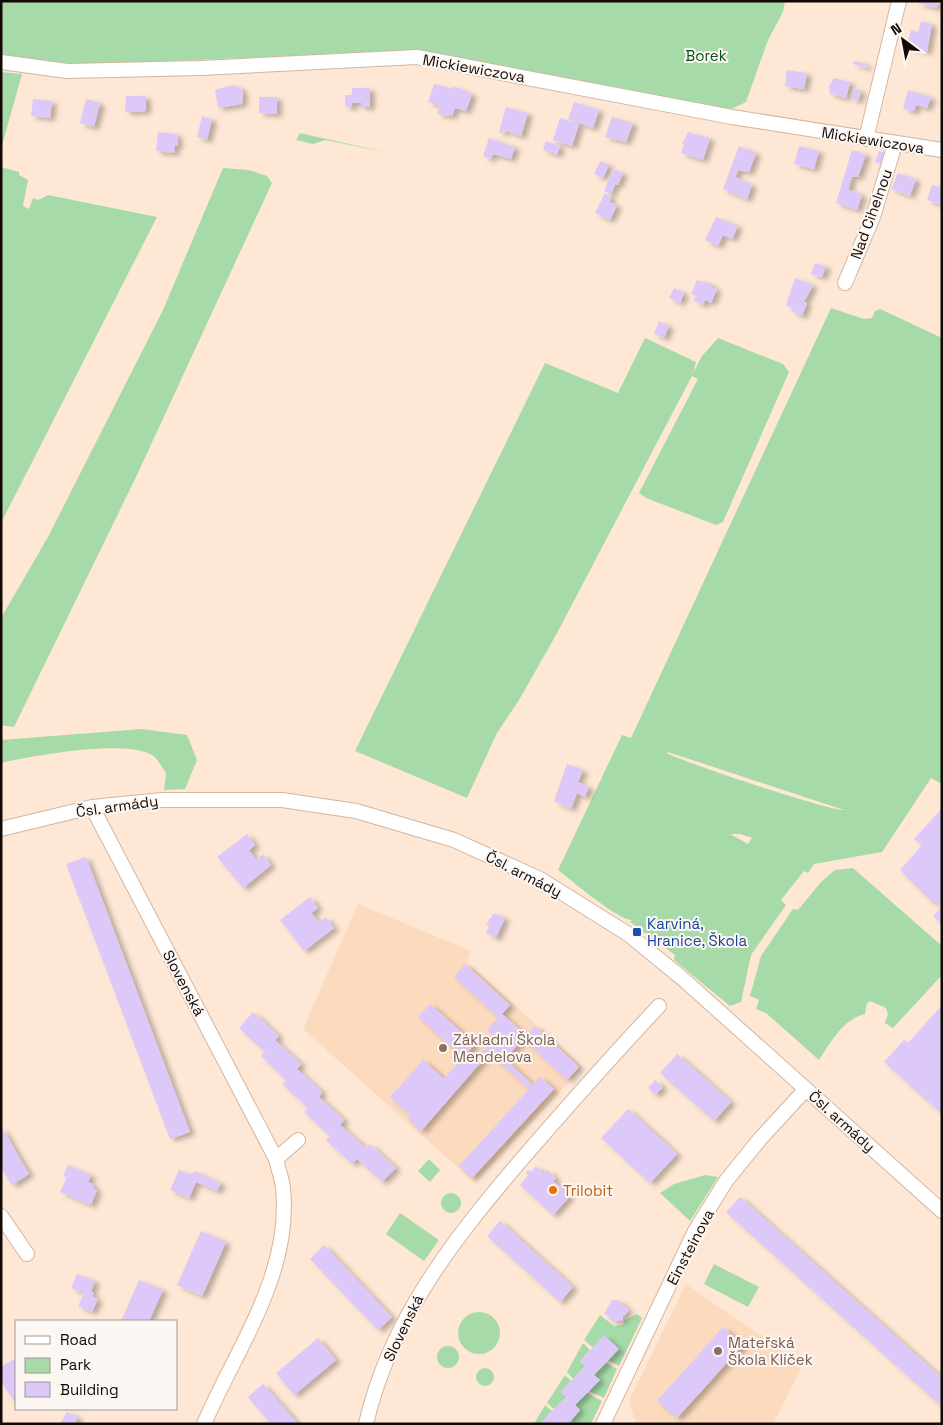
<svg xmlns="http://www.w3.org/2000/svg" width="943" height="1425" font-family="'Space Grotesk',sans-serif">
  <style>
    .built { fill: #fcdabe }
    .green { fill: #a6dba9; fill-rule: evenodd }
    .building { fill: #dcc9f9; filter: url(#shadow) }
    .lines { fill: none; stroke-linecap: round; stroke-linejoin: round }
    .minor-casing { stroke: #d1b6a1; stroke-width: 16 }
    .minor { stroke: #fff; stroke-width: 14 }
    .transit-dot { fill: #1a4fb4; stroke: #fdf7f3; stroke-width: 2 }
    .education-dot { fill: #8d6e63; stroke: #fdf7f3; stroke-width: 2 }
    .food-dot { fill: #e8710a; stroke: #fdf7f3; stroke-width: 2 }
    .labels { text-anchor: middle; dominant-baseline: central; stroke-width: 4; stroke-linejoin: round; paint-order: stroke }
    .park-label { font-size: 15px; fill: #09551a; stroke: #fdf7f3 }
    .street-label { font-size: 15px; fill: #120904; stroke: #fdf7f3 }
    .transit-label { font-size: 15px; fill: #164399; stroke: #fdf7f3; text-anchor: start }
    .education-label { font-size: 15px; fill: #785e54; stroke: #fdf7f3; text-anchor: start }
    .food-label { font-size: 15px; fill: #c56008; stroke: #fdf7f3; text-anchor: start }
  </style>
  <defs>
    <filter id="shadow"><feDropShadow dx="5" dy="3" stdDeviation="2.5" flood-color="#0004"/></filter>
  </defs>
  <rect width="100%" height="100%" fill="#fee7d5"/>
  <path class="built" d="M358,904l113,47 -4,11 116,105 -108,116 -172,-154z
    M686,1284l117,81 -30,59h-137l-7,-23z"/>
  <path class="green" d="M1,1h784l-2,11 -15,28 -22,62 -23,11 -303,-62 -348,14 -71,-10z
    M1,72l21,2 -21,75z
    M300,133l89,20 -64,-13 -12,4 -17,-4z
    M1,167l18,5v3l9,5 -5,26 6,3 4,-11 5,2 10,-5 109,22 -156,306z
    M223,168l26,2 18,6 5,7 -136,294 -122,250 -13,-2v-107l47,-81 115,-227z
    M831,308l33,11 8,-1 3,-7 5,-2 62,29v446l-11,-6 -49,74 -68,12 -6,9 -4,-2 -23,29 5,5 -35,50 -10,47 -11,4 -56,-46 1,-5 -45,-33 2,-2c-13,1 -61,-40 -74,-50l64,-135 9,3zM667,753l1,-1 176,58c-11,2 -165,-49 -177,-57zM730,834h10l12,4 -4,6z
    M645,338l51,24 -3,11 9,-17 16,-18 65,26 6,8 -66,150 -7,3 -70,-27 -7,-5 59,-114 -6,-3 -136,259 -37,65 -22,33 -30,65 -112,-47 190,-388 73,30z
    M142,729l45,6 10,25 -12,29 -21,1 2,-17c-4,-6 -9,-15 -14,-18 -29,-16 -119,1 -151,8v-23z
    M853,868l89,78v29l-49,53 -8,-5 3,-9 -2,-6 -16,-7 -3,2 -2,11c-22,5 -34,28 -46,46l-53,-47 -10,-4 3,-9 -9,-4 11,-40 32,-47 5,1 23,-28 14,-12z
    M429,1159l11,11 -10,12 -12,-11z
    M705,1175l13,2 -28,44 -30,-28 14,-9z
    M441 1203a10 10 0 1 1 20 0a10 10 0 1 1-20 0Z
    M400,1213l39,27 -15,21 -38,-27z
    M714,1264l45,23 -11,20 -44,-23z
    M458 1333a21 21 0 1 1 42 0a21 21 0 1 1-42 0Z
    M637,1314l5,4 -23,48 -11,-6 -24,-20 16,-25 14,11 9,-1 1,-4z
    M583,1343l7,7 -10,11 5,5 -12,13 -6,-7z
    M437 1357a11 11 0 1 1 22 0a11 11 0 1 1-22 0Z
    M606,1363l11,6 -13,29 -15,-7 11,-11 -6,-5z
    M476 1377a9 9 0 1 1 18 0a9 9 0 1 1-18 0Z
    M565,1375l6,6 -10,11 5,5 -12,12 -7,-6z
    M587,1393l15,8 -11,23h-15l-5,-3 9,-11 -5,-5z
    M545,1405l7,6 -10,11 1,2h-9z"/>
  <path class="building" d="M918,1h20l-2,7 -18,-5z
    M921,21l11,3 -5,28 -20,-5 4,-17 7,2z
    M854,61l13,3 -1,4 -13,-4z
    M787,70l20,3 -3,16 -19,-3z
    M834,78l16,4 -4,16 -16,-4 -1,-8z
    M434,84l18,5 1,-3 19,8 -6,17 -11,-3 -3,8 -15,-2 3,-8 -12,-4z
    M233,85l8,3 2,6 -1,10 -24,4 -3,-18z
    M352,88h18v19h-9v-4h-9v4h-7v-12h7z
    M854,88l7,2 -3,11 -7,-2z
    M908,90l23,7 -4,11 -11,-3 -2,6h-4l-7,-3z
    M126,96h20v15l-21,1z
    M259,97h18v17l-18,-1z
    M33,99l19,2 -2,17 -19,-2z
    M86,99l14,4 -6,24 -14,-4z
    M574,102l25,8 -6,18 -25,-9z
    M506,107l22,6 -7,23 -17,-6 -1,4 -4,-2z
    M202,116l10,3 -5,21 -10,-3z
    M612,117l21,6 -7,19 -21,-5z
    M560,118l19,6 -7,22 -19,-6z
    M158,132l19,2 1,12 -3,-1 -1,8 -18,-2z
    M688,132l22,6 -7,22 -22,-7 3,-9h-2z
    M489,138l26,9 -4,12 -18,-5 -2,5 -8,-3z
    M546,141l14,5 -3,9 -14,-5z
    M739,146l17,7 -7,19 -11,-2 -3,7 17,8 -5,14 -24,-10z
    M799,146l20,5 -5,18 -20,-5z
    M852,150l14,4 -8,23 -6,-1 -4,14 14,4 -5,16 -21,-7z
    M879,151l7,2 -3,11 -8,-2z
    M600,161l9,4 -6,13 -9,-4z
    M613,169l10,4 -5,12 -3,-1 -4,10 -7,-3z
    M898,173l18,6 -6,17 -19,-7z
    M932,185l10,2v18l-15,-5z
    M605,193l6,4 -2,5 8,3 -7,15 -15,-7z
    M716,217l22,9 -6,13 -9,-4 -5,11 -13,-6z
    M815,263l11,3 -4,11 -11,-3z
    M795,278l18,7 -9,17 3,1 -5,13 -9,-4 -1,-4 -6,-3z
    M697,280l15,4 -1,3 6,2 -6,14 -6,-3 -2,5 -9,-4 2,-5 -5,-2z
    M674,288l10,5 -4,10 -11,-5z
    M659,321l10,5 -5,12 -10,-4z
    M567,764l16,6 -5,12 11,5 -4,10 -8,-4 -6,16 -17,-8z
    M942,808v116l-9,-8 8,-8 -8,-8 -1,2 -32,-32 22,-25 -8,-6z
    M247,834l8,11 -6,5 7,10 7,-6 8,11 -28,23 -26,-31z
    M86,857l104,275 -20,7 -104,-275z
    M310,897l8,11 -7,5 8,9 7,-5 8,11 -30,23 -24,-31z
    M494,913l11,5 -9,20 -10,-5 3,-8 -3,-1z
    M465,964l45,41 -8,9 24,21 9,-9 44,41 -12,13 -44,-41 -18,20 28,26 7,-8 14,12 -82,89 -13,-12 70,-77 -40,-36 -68,78 -13,-12 3,-3 -21,-19 33,-37 21,19 19,-22 -45,-40 12,-13 45,40 -10,11 8,7 22,-25 -8,-7 11,-13 -44,-40z
    M942,1005v109l-58,-52 20,-22 4,3z
    M253,1012l26,24 -4,4 26,24 -4,5 25,23 -3,5 25,23 -4,5 26,23 4,-4 26,24 -14,14 -25,-23 -5,5 -26,-24 4,-4 -26,-24 4,-4 -26,-24 4,-4 -25,-24 4,-4 -26,-24z
    M677,1054l54,48 -17,19 -54,-48z
    M655,1080l8,7 -8,8 -7,-7z
    M628,1109l49,45 -27,29 -49,-45z
    M1,1126l28,48 -17,11 -11,-17z
    M68,1165l23,10 -3,7 6,3 -1,3 4,2 -6,15 -31,-13 7,-15 -4,-1z
    M536,1166l8,8 3,-4 9,8 -3,3 17,15 -17,19 -33,-30 8,-10 -2,-2 2,-3 3,2z
    M179,1170l13,5 2,-4 27,12 -4,8 -21,-9 -7,16 -19,-8z
    M740,1197l202,181v29l-216,-195z
    M500,1221l73,66 -13,15 -73,-66z
    M201,1231l25,11 -24,54 -25,-11z
    M324,1245l68,72 -14,13 -68,-71z
    M77,1274l18,7 -4,11 3,1 -2,3 6,3 -6,13 -14,-6 6,-13 -13,-5z
    M139,1280l24,10 -14,31h-28z
    M612,1300h6l11,10 -6,7v3l-11,2 -1,-4 -7,-4z
    M723,1327l20,18 -66,73 -20,-17z
    M604,1335l15,14 -25,26 6,5 -25,25 5,5 -12,14h-25l-2,-2 25,-25 -5,-5 24,-26 -5,-5z
    M318,1338l18,22 -42,35 -18,-22z
    M16,1358v43l-1,1 -14,-20v-15z
    M263,1384l22,25 13,15h-27l-23,-27z
    M67,1412l11,5 -3,5 3,2h-18z"/>
  <g class="lines">
    <g class="minor-casing">
      <path id="minor" d="M1,62l66,9 134,-3 216,-11 315,60 210,33
        M866,139l33,-138
        M845,283l28,-66 22,-73
        M92,807l184,352c2,9 6,20 7,29 9,86 -47,161 -79,236
        M1,829l91,-22 70,-7h120l74,11 98,29 86,39 88,55 55,45 259,232
        M276,1159l22,-19
        M1,1216l26,38
        M366,1424c24,-105 88,-185 156,-265 45,-52 90,-103 137,-153
        M603,1424l92,-193 31,-50 34,-42 46,-50"/>
    </g>
    <use href="#minor" class="minor"/>
  </g>
  <rect class="transit-dot" x="632" y="927" width="10" height="10" rx="2.5"/>
  <g class="education-dot">
    <circle cx="443" cy="1048" r="5"/>
    <circle cx="718" cy="1351" r="5"/>
  </g>
  <circle class="food-dot" cx="553" cy="1190" r="5"/>
  <g class="labels">
    <g class="park-label">
      <text x="706" y="55">Borek</text>
    </g>
    <g class="street-label">
      <text transform="translate(474 68) rotate(10)">Mickiewiczova</text>
      <text transform="translate(873 140) rotate(9)">Mickiewiczova</text>
      <text transform="translate(871 214) rotate(-70)">Nad Cihelnou</text>
      <text transform="translate(117 806) rotate(-8)">Čsl. armády</text>
      <text transform="translate(524 874) rotate(27)">Čsl. armády</text>
      <text transform="translate(184 983) rotate(62)">Slovenská</text>
      <text transform="translate(842 1121) rotate(42)">Čsl. armády</text>
      <text transform="translate(690 1247) rotate(-62)">Einsteinova</text>
      <text transform="translate(403 1328) rotate(-64)">Slovenská</text>
    </g>
    <g class="transit-label">
      <text x="647" y="923">Karviná,<tspan x="647" dy="17">Hranice, Škola</tspan></text>
    </g>
    <g class="education-label">
      <text x="453" y="1039">Základní Škola<tspan x="453" dy="17">Mendelova</tspan></text>
      <text x="728" y="1342">Mateřská<tspan x="728" dy="17">Škola Klíček</tspan></text>
    </g>
    <g class="food-label">
      <text x="563" y="1190">Trilobit</text>
    </g>
  </g>
  <rect width="943" height="1425" fill="none" stroke="#120904" stroke-width="5"/>
  <rect x="15" y="1320" width="162" height="90" fill="#fdf7f3" stroke="#9f9893"/>
  <rect x="25" y="1336" width="25" height="8" fill="#ffffff" stroke="#9f9893"/>
  <text x="60" y="1345" font-size="15" fill="#120904">Road</text>
  <rect x="25" y="1358" width="25" height="15" fill="#a6dba9" stroke="#9f9893"/>
  <text x="60" y="1370" font-size="15" fill="#120904">Park</text>
  <rect x="25" y="1382" width="25" height="15" fill="#dcc9f9" stroke="#9f9893"/>
  <text x="60" y="1395" font-size="15" fill="#120904">Building</text>
  <g transform="translate(903 40) rotate(328)" stroke="#fdf7f3" stroke-width="4" paint-order="stroke">
  <path d="M0-4L9 19L0 12L-9 19Z" fill="#120904"/>
  <text y="-8" font-size="14" font-weight="bold" text-anchor="middle" fill="#120904">N</text>
  </g>
</svg>
